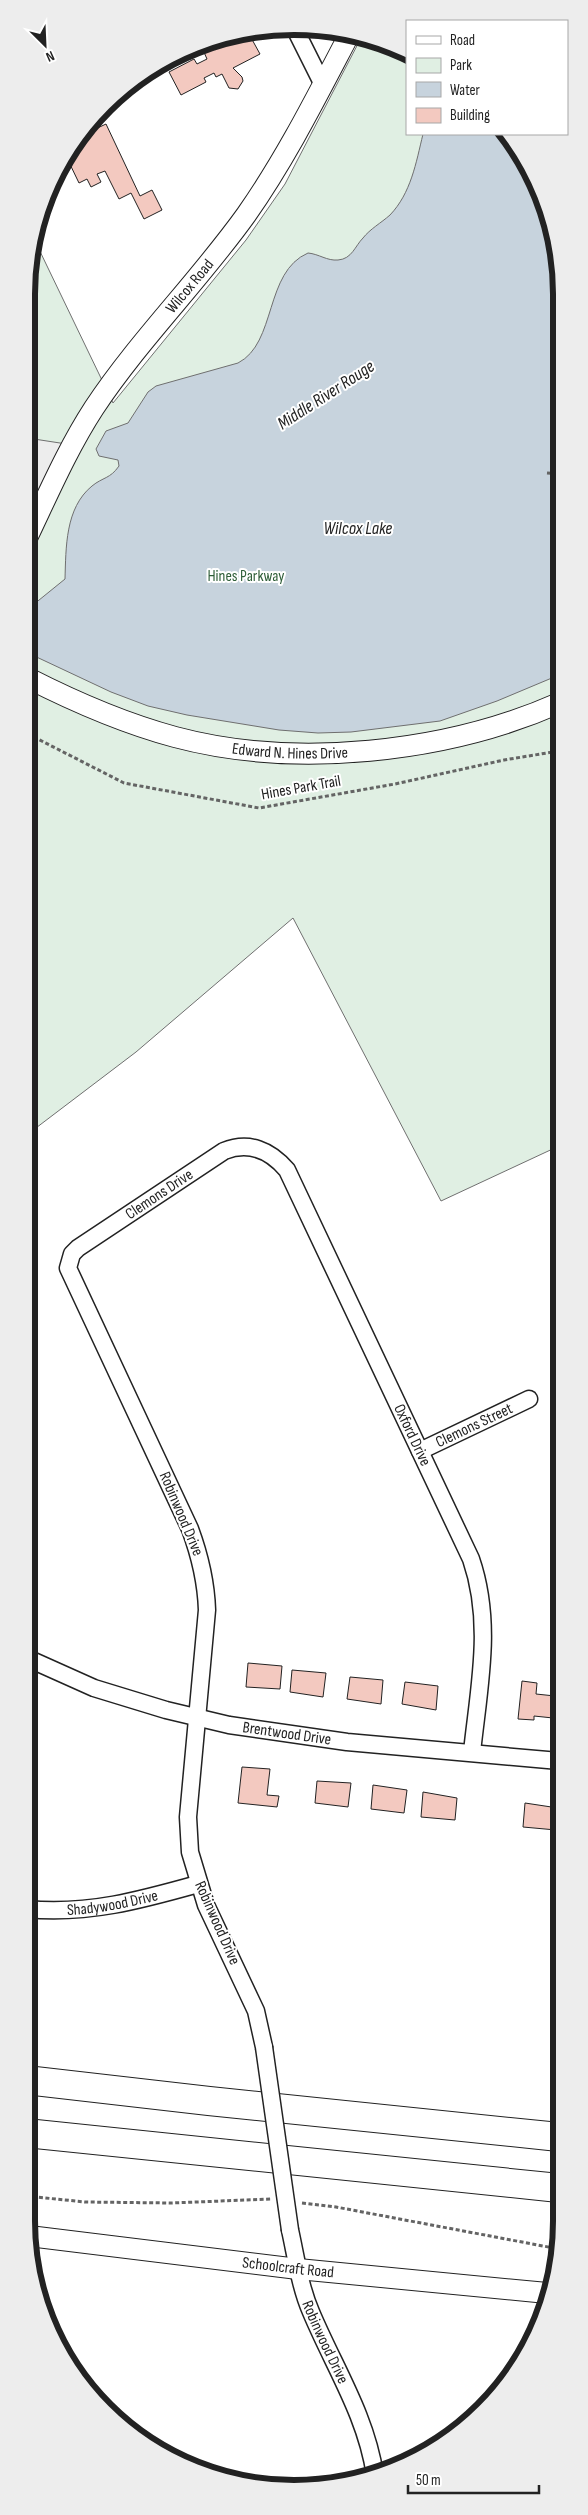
<svg xmlns="http://www.w3.org/2000/svg" width="588" height="2515" font-family="'Sofia Sans Condensed',sans-serif">
  <style>
    .green { fill: #e0efe3; stroke: #6f6f6f }
    .parking { fill: #ededed; stroke: #6f6f6f }
    .water { fill: #c7d3dd; stroke: #6f6f6f }
    .building { fill: #f3c9c0; stroke: #222 }
    .lines { fill: none; stroke-linecap: round; stroke-linejoin: round }
    .minor-casing { stroke: #222; stroke-width: 19 }
    .tertiary-casing { stroke: #222; stroke-width: 22 }
    .motorway-casing { stroke: #222; stroke-width: 30 }
    .path { stroke: #646464; stroke-width: 3; stroke-dasharray: 4 2.5; stroke-linecap: butt }
    .minor { stroke: #fff; stroke-width: 16 }
    .tertiary { stroke: #fff; stroke-width: 20 }
    .motorway { stroke: #fff; stroke-width: 28 }
    .minor-bridge-casing { stroke: #222; stroke-width: 19; stroke-linecap: butt }
    .minor-bridge { stroke: #fff; stroke-width: 16 }
    .labels { text-anchor: middle; dominant-baseline: central; stroke-width: 4; stroke-linejoin: round; paint-order: stroke }
    .street-label { font-size: 16px; fill: #222; stroke: #fff }
    .park-label { font-size: 16px; fill: #2f5e38; stroke: #fff }
    .water-label { font-size: 18px; font-style: italic; fill: #222; stroke: #fff }
    .rim { fill: none; stroke: #222; stroke-width: 6 }
  </style>
  <rect width="100%" height="100%" fill="#fff"/>
  <path class="green" d="M361,38l46,14v82h97l30,42 25,83v887l-118,55 -148,-283 -157,134 -108,82 1,-875 6,-18 78,162 133,-163 39,-56z"/>
  <path class="parking" d="M34,439l39,6 -45,91v-87z"/>
  <path class="water" d="M423,134h81l30,42 25,83v74l-2,10 2,2v330l-62,26 -57,20 -89,11 -33,1 -39,-3 -92,-15 -39,-9 -37,-14 -83,-39v-44l37,-30c1,-31 0,-71 27,-93 11,-9 18,-7 27,-20l-1,-6 -19,-4 -3,-7 10,-18 22,-8 20,-31 8,-6 82,-23c39,-20 26,-91 70,-110 11,1 19,8 30,7 14,-1 17,-14 25,-22 7,-9 18,-15 27,-23 21,-22 26,-52 33,-81z"/>
  <path class="building" d="M249,34l11,20 -27,14 9,9 1,4 -5,8 -9,-1 -7,-14 -6,3 -2,-4 -10,5 2,4 -25,13 -12,-23 25,-13 3,5 10,-5 -4,-9 30,-15z
    M106,124l34,72 12,-6 10,20 -18,9 -13,-26 -12,6 -14,-28 -8,3 4,8 -10,5 -4,-8 -8,4 -13,-27 22,-25 1,1z
    M248,1663l34,3 -2,23 -34,-2z
    M292,1670l34,3 -3,24 -33,-5z
    M350,1677l33,3 -2,24 -34,-5z
    M522,1681l15,2 -1,11 19,2 -2,22 -19,-2v4l-16,-1z
    M405,1682l33,4 -2,24 -34,-6z
    M242,1767l28,2 -3,26 12,1 -2,11 -39,-4z
    M317,1781l34,2 -3,24 -33,-4z
    M373,1785l34,5 -3,23 -33,-4z
    M423,1792l34,6 -2,22 -34,-3z
    M525,1803l33,5 -2,22 -33,-3z"/>
  <g class="lines">
    <g class="minor-casing">
      <g id="minor">
        <path d="M296,31l27,54"/>
        <path id="s1" d="M420,1451l109,-52"/>
        <path id="s2" d="M27,1658l67,30 72,22 63,15 118,17 212,19"/>
        <path id="s3" d="M27,1909c60,6 114,-9 171,-25"/>
        <path id="s4" d="M264,2047l-8,-36 -50,-106 -16,-53 -2,-35 19,-207c-1,-30 -7,-54 -17,-81l-122,-261 4,-14 6,-6 146,-97c25,-10 46,-1 63,19l184,389c22,64 8,127 1,193"/>
        <path id="s5" d="M290,2230c6,27 10,57 21,82 23,55 55,103 64,163"/>
      </g>
    </g>
    <g class="tertiary-casing">
      <g id="tertiary">
        <path id="s6" d="M28,536c21,-44 40,-88 66,-128 45,-68 104,-126 152,-193 40,-57 71,-119 103,-180"/>
        <path id="s7" d="M28,678c47,24 95,45 147,59 120,32 271,16 384,-34"/>
        <path id="s8" d="M29,2236l269,33 249,24"/>
      </g>
    </g>
    <g class="motorway-casing">
      <path id="motorway" d="M26,2080l183,21 350,36
        M26,2133l533,55"/>
    </g>
    <path class="path" d="M547,473l12,1
      M28,734l96,49 135,25 136,-24 109,-24 55,-9
      M26,2196l59,6 87,1 99,-4
      M302,2203l34,4 223,42"/>
    <use href="#minor" class="minor"/>
    <use href="#tertiary" class="tertiary"/>
    <use href="#motorway" class="motorway"/>
    <g class="minor-bridge-casing">
      <path id="minor-bridge" d="M264,2047l26,183"/>
    </g>
    <use href="#minor-bridge" class="minor-bridge"/>
  </g>
  <g class="labels">
    <g class="street-label">
      <text stroke="none"><textPath href="#s6" startOffset="299">Wilcox Road</textPath></text>
      <text stroke="none"><textPath href="#s7" startOffset="275">Edward N. Hines Drive</textPath></text>
      <text transform="translate(301 788) rotate(-10)">Hines Park Trail</text>
      <text stroke="none"><textPath href="#s4" startOffset="944">Clemons Drive</textPath></text>
      <text stroke="none"><textPath href="#s1" startOffset="60">Clemons Street</textPath></text>
      <text stroke="none"><textPath href="#s4" startOffset="1386">Oxford Drive</textPath></text>
      <text transform="translate(181 1514) rotate(67)">Robinwood Drive</text>
      <text stroke="none"><textPath href="#s2" startOffset="272">Brentwood Drive</textPath></text>
      <text stroke="none"><textPath href="#s3" startOffset="86">Shadywood Drive</textPath></text>
      <text transform="translate(217 1923) rotate(66)">Robinwood Drive</text>
      <text stroke="none"><textPath href="#s8" startOffset="261">Schoolcraft Road</textPath></text>
      <text stroke="none"><textPath href="#s5" startOffset="118">Robinwood Drive</textPath></text>
    </g>
    <g class="park-label">
      <text x="246" y="576">Hines Parkway</text>
    </g>
    <g class="water-label">
      <text transform="translate(326 395) rotate(-33)">Middle River Rouge</text>
      <text x="358" y="528">Wilcox Lake</text>
    </g>
  </g>
  <path d="M0 0H588V2515H0ZM294 35H294A259 259 0 0 1 553 294V2221A259 259 0 0 1 294 2480H294A259 259 0 0 1 35 2221V294A259 259 0 0 1 294 35Z" fill="#ededed" fill-rule="evenodd"/>
  <path class="rim" d="M294 35H294A259 259 0 0 1 553 294V2221A259 259 0 0 1 294 2480H294A259 259 0 0 1 35 2221V294A259 259 0 0 1 294 35Z"/>
  <rect x="406" y="20" width="162" height="115" fill="#ffffff" stroke="#a7a7a7"/>
  <rect x="416" y="36" width="25" height="8" fill="#ffffff" stroke="#a7a7a7"/>
  <text x="450" y="45" font-size="15" fill="#222222">Road</text>
  <rect x="416" y="58" width="25" height="15" fill="#e0efe3" stroke="#a7a7a7"/>
  <text x="450" y="70" font-size="15" fill="#222222">Park</text>
  <rect x="416" y="82" width="25" height="15" fill="#c7d3dd" stroke="#a7a7a7"/>
  <text x="450" y="95" font-size="15" fill="#222222">Water</text>
  <rect x="416" y="108" width="25" height="15" fill="#f3c9c0" stroke="#a7a7a7"/>
  <text x="450" y="120" font-size="15" fill="#222222">Building</text>
  <g transform="translate(45 45) rotate(156)" stroke="#ffffff" stroke-width="4" paint-order="stroke">
  <path d="M0-4L9 19L0 12L-9 19Z" fill="#222222"/>
  <text y="-8" font-size="14" font-weight="bold" text-anchor="middle" fill="#222222">N</text>
  </g>
  <path d="M408 2485v8h131v-8" fill="none" stroke="#222222" stroke-width="2.5"/>
  <text x="416" y="2485" font-size="15" fill="#222222" stroke="#ffffff" stroke-width="4" paint-order="stroke">50 m</text>
</svg>
